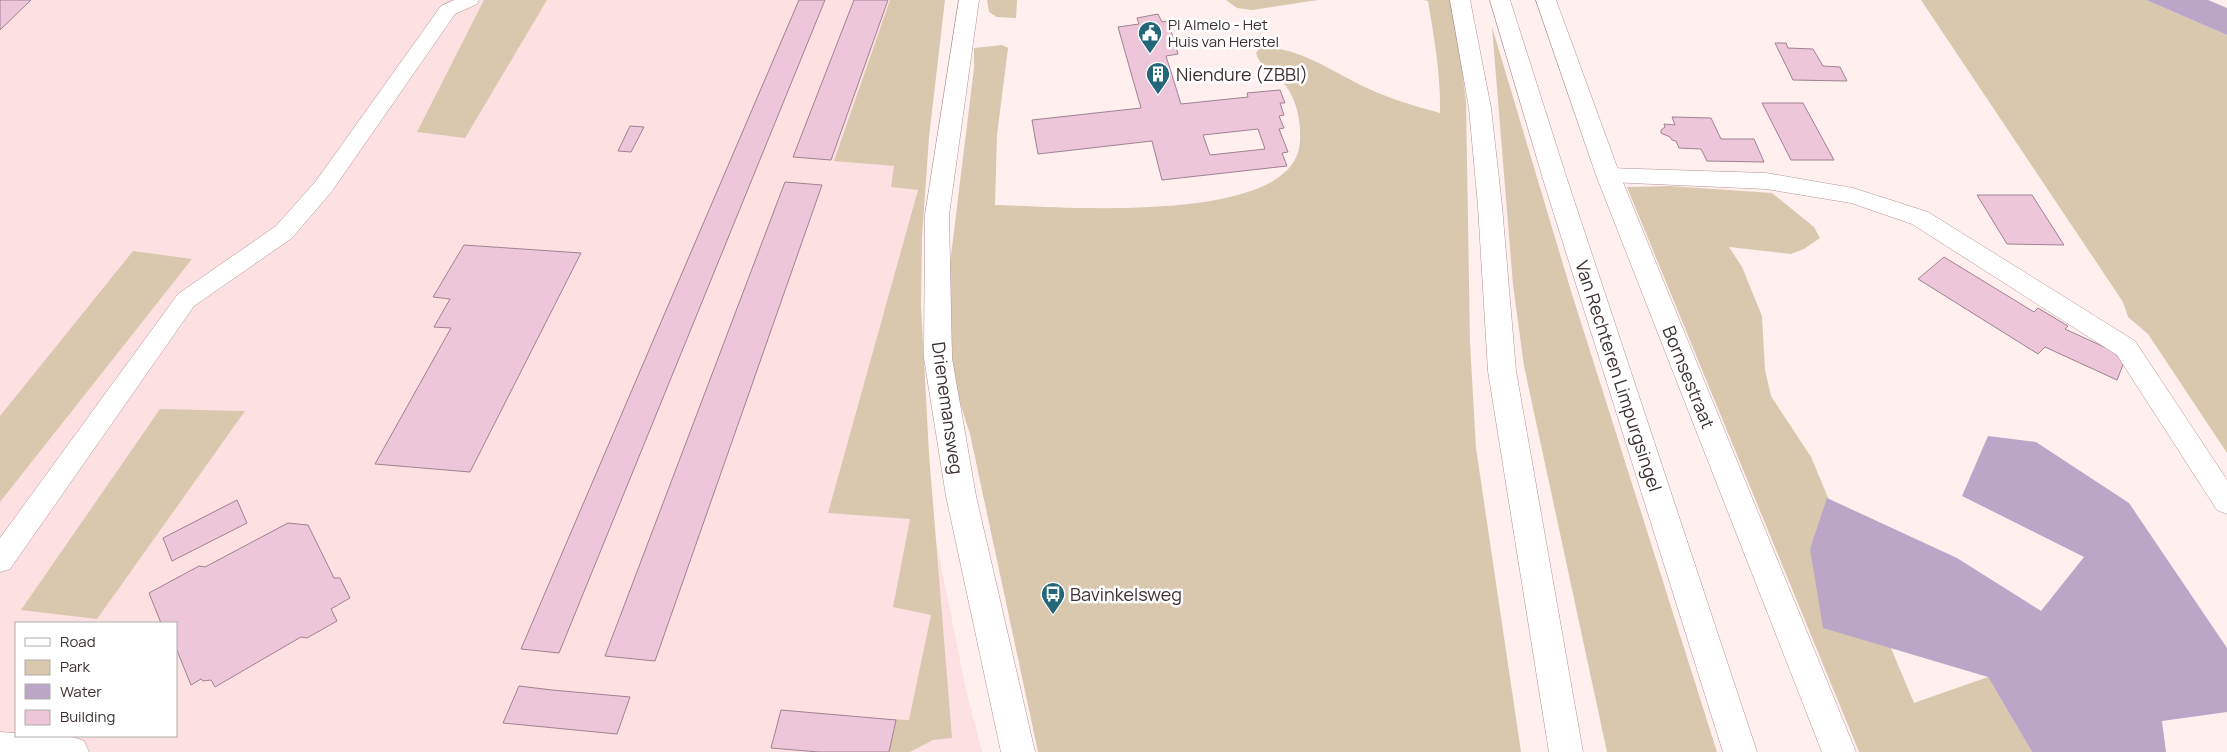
<svg xmlns="http://www.w3.org/2000/svg" width="2227" height="752" font-family="Manrope,sans-serif">
  <style>
    .built { fill: #fde0e1; fill-rule: evenodd }
    .green { fill: #d9c8ae }
    .water { fill: #bba6c7 }
    .building { fill: #edc6da; stroke: #a08292; fill-rule: evenodd }
    .lines { fill: none; stroke-linecap: round; stroke-linejoin: round }
    .service-casing { stroke: #b59293; stroke-width: 1 }
    .minor-casing { stroke: #b59293; stroke-width: 1 }
    .primary-casing { stroke: #b59293; stroke-width: 1 }
    .service { fill: #fff; fill-rule: evenodd }
    .minor { fill: #fff; fill-rule: evenodd }
    .primary { fill: #fff; fill-rule: evenodd }
    .labels { text-anchor: middle; dominant-baseline: central; stroke-width: 5; stroke-linejoin: round; paint-order: stroke }
    .far-poi-label { font-size: 15px; fill: #3e3030; stroke: #fff; text-anchor: start }
    .poi-label { font-size: 18px; fill: #3e3030; stroke: #fff; text-anchor: start }
    .street-label { font-size: 18px; fill: #3e3030; stroke: #fff }
  </style>
  <rect width="100%" height="100%" fill="#ffefef"/>
  <path class="built" d="M0,0h943l-27,198 -8,202 58,290 16,62h-982zM16,623h160v113h-160z"/>
  <path class="green" d="M484,0h63l-82,138 -48,-6z
    M890,0h55l-16,137 -7,101 -1,67 8,149 23,284 -19,2 -23,12h-25l4,-33 20,1 22,-105 -38,-8 17,-88 -82,-6 90,-323 -27,-3 3,-21 -60,-5z
    M987,0h30l-1,18 -19,-1 -8,-5z
    M1226,0h92l-66,10 -15,-2z
    M1423,0h30l13,101 4,242 6,105 45,304h-483l-68,-318 -17,-53 -5,-101 26,-212v-20l28,-3 6,3 -11,87 -2,70c58,1 304,23 305,-65 1,-18 -3,-39 -14,-54 -9,-12 -26,-18 -30,-33l4,-6c40,0 72,25 107,41 23,11 48,18 73,25 1,-37 -6,-76 -12,-112z
    M1921,0h225l81,35v418l-79,-119 -20,-17 -5,-15z
    M1492,27l79,264 146,461h-110l-83,-386 -11,-81z
    M1671,186l101,7 42,34 6,11 -16,11 -13,5 -62,-7 13,20 20,49 3,54 6,26 40,61 103,246 74,-26 44,75h-173l-232,-565z
    M133,251l59,8 -192,243v-86z
    M160,409l85,2 -148,208 -76,-9z"/>
  <path class="water" d="M2146,0h62l19,8v27z
    M1988,436l48,6 93,61 98,145v64l-65,9 4,31h-134l-44,-75 -165,-49 -13,-79 17,-51 130,60 84,53 43,-54 -122,-61z"/>
  <path class="building" d="M0,0h31l-31,30z
    M799,0h26l-266,653 -38,-4z
    M854,0h34l-57,160 -38,-3z
    M1158,14l4,8 6,-1 10,33 -12,2 15,48 67,-7 -1,-4 33,-3 5,13h-5l4,12 -5,1 5,12 -5,1 9,23 -6,1 5,13 -125,14 -10,-39 -114,13 -6,-34 109,-12 -23,-81 21,-3 -2,-6zM1258,129l7,20 -55,6 -7,-20z
    M1775,43h11l2,5 25,1 10,17 17,1 7,14 -54,-1z
    M1762,103h41l31,57h-43z
    M1672,117l39,1 10,21h33l10,23 -57,-1 -6,-12 -22,-1 -3,-7 -4,-1 -2,-3 -9,-4v-3l4,-3 -1,-3 11,1z
    M630,126l14,1 -13,25 -13,-1z
    M785,182l37,3 -167,476 -50,-5z
    M1977,195h55l32,50 -57,-1z
    M464,245l117,8 -111,219 -95,-8 76,-136 -17,-1 16,-28 -17,-2z
    M1944,257l90,55 4,-4 30,18 -3,3 61,28 -9,23 -72,-33 -7,7 -120,-75z
    M237,500l10,23 -75,38 -9,-23z
    M288,523l20,2 26,53h6l10,20 -19,11 6,12 -30,17 -6,-1 -86,50 -4,-7 -8,1 -2,-2 -10,6 -15,-37v-25h-15l-12,-30 50,-27 6,1z
    M519,686l33,4 78,7 -13,37 -114,-11z
    M781,710l115,10 -7,32h-70l-48,-4z"/>
  <g class="lines">
    <g class="service-casing">
      <path id="service" d="M454,0h25l-2,4 -22,10 -123,177 -40,47 -98,68 -184,263 -10,3v-34l178,-244 98,-68 40,-45 125,-175z
        M1608,168l158,5 87,15 75,24 207,129 92,139v34l-10,-4 -100,-155 -205,-131 -61,-21 -85,-14 -158,-7 -8,-2 -3,-5 3,-5z
        M0,732l16,1v3l57,1 11,4 5,11h-89z"/>
    </g>
    <g class="minor-casing">
      <path id="minor" d="M959,0h20l-30,215 3,143 24,138 59,256h-34l-55,-256 -22,-138 1,-143z
        M1536,0h20l64,175 236,577h-34l-226,-577z"/>
    </g>
    <g class="primary-casing">
      <path id="primary" d="M1450,0h20l21,108 11,98 14,165 67,381h-34l-61,-381 -10,-165 -9,-98z
        M1490,0h20l57,179 190,573h-34l-180,-573z"/>
    </g>
    <use href="#service" class="service"/>
    <use href="#minor" class="minor"/>
    <use href="#primary" class="primary"/>
  </g>
  <defs>
    <g id="civic-pin" transform="scale(1.25)"><path d="M0 17L-7.5 6A9.5 9.5 0 1 1 7.5 6Z" fill="#236679" stroke="#fff"/><path d="M-.6-6.5H3V-4.5H.6V-3L4-1V1h2V6H-6V1h2V-1L-.6-3ZM-1.2 2.5V6h2.4V2.5Z" fill="#fff"/></g>
    <g id="building-pin" transform="scale(1.25)"><path d="M0 17L-7.5 6A9.5 9.5 0 1 1 7.5 6Z" fill="#236679" stroke="#fff"/><path d="M-4-6H4V6H1V3H-1V6H-4ZM-2.5-4.3h1.7v1.8h-1.7ZM.8-4.3h1.7v1.8H.8ZM-2.5-1h1.7V.8h-1.7ZM.8-1h1.7V.8H.8Z" fill="#fff"/></g>
    <g id="bus-pin" transform="scale(1.25)"><path d="M0 17L-7.5 6A9.5 9.5 0 1 1 7.5 6Z" fill="#236679" stroke="#fff"/><path d="M-5-6H5V4H4V6H2V4H-2V6H-4V4H-5ZM-3.5-4V0h7V-4ZM-3.5 1.2v1.5H-2V1.2ZM2 1.2v1.5H3.5V1.2Z" fill="#fff"/></g>
  </defs>
  <g fill-rule="evenodd">
    <use href="#civic-pin" x="1150" y="33"/>
    <use href="#building-pin" x="1158" y="74"/>
    <use href="#bus-pin" x="1053" y="594"/>
  </g>
  <g class="labels">
    <g class="far-poi-label">
      <text x="1168" y="24">PI Almelo - Het<tspan x="1168" dy="17">Huis van Herstel</tspan></text>
    </g>
    <g class="poi-label">
      <text x="1176" y="74">Niendure (ZBBI)</text>
      <text x="1070" y="594">Bavinkelsweg</text>
    </g>
    <g class="street-label">
      <text transform="translate(1619 376) rotate(72)">Van Rechteren Limpurgsingel</text>
      <text transform="translate(1689 377) rotate(68)">Bornsestraat</text>
      <text transform="translate(948 408) rotate(82)">Drienemansweg</text>
    </g>
  </g>
  <rect x="15" y="622" width="162" height="115" fill="#ffffff" stroke="#b2acac"/>
  <rect x="25" y="638" width="25" height="8" fill="#ffffff" stroke="#b2acac"/>
  <text x="60" y="647" font-size="15" fill="#3e3030">Road</text>
  <rect x="25" y="660" width="25" height="15" fill="#d9c8ae" stroke="#b2acac"/>
  <text x="60" y="672" font-size="15" fill="#3e3030">Park</text>
  <rect x="25" y="684" width="25" height="15" fill="#bba6c7" stroke="#b2acac"/>
  <text x="60" y="697" font-size="15" fill="#3e3030">Water</text>
  <rect x="25" y="710" width="25" height="15" fill="#edc6da" stroke="#b2acac"/>
  <text x="60" y="722" font-size="15" fill="#3e3030">Building</text>
</svg>
